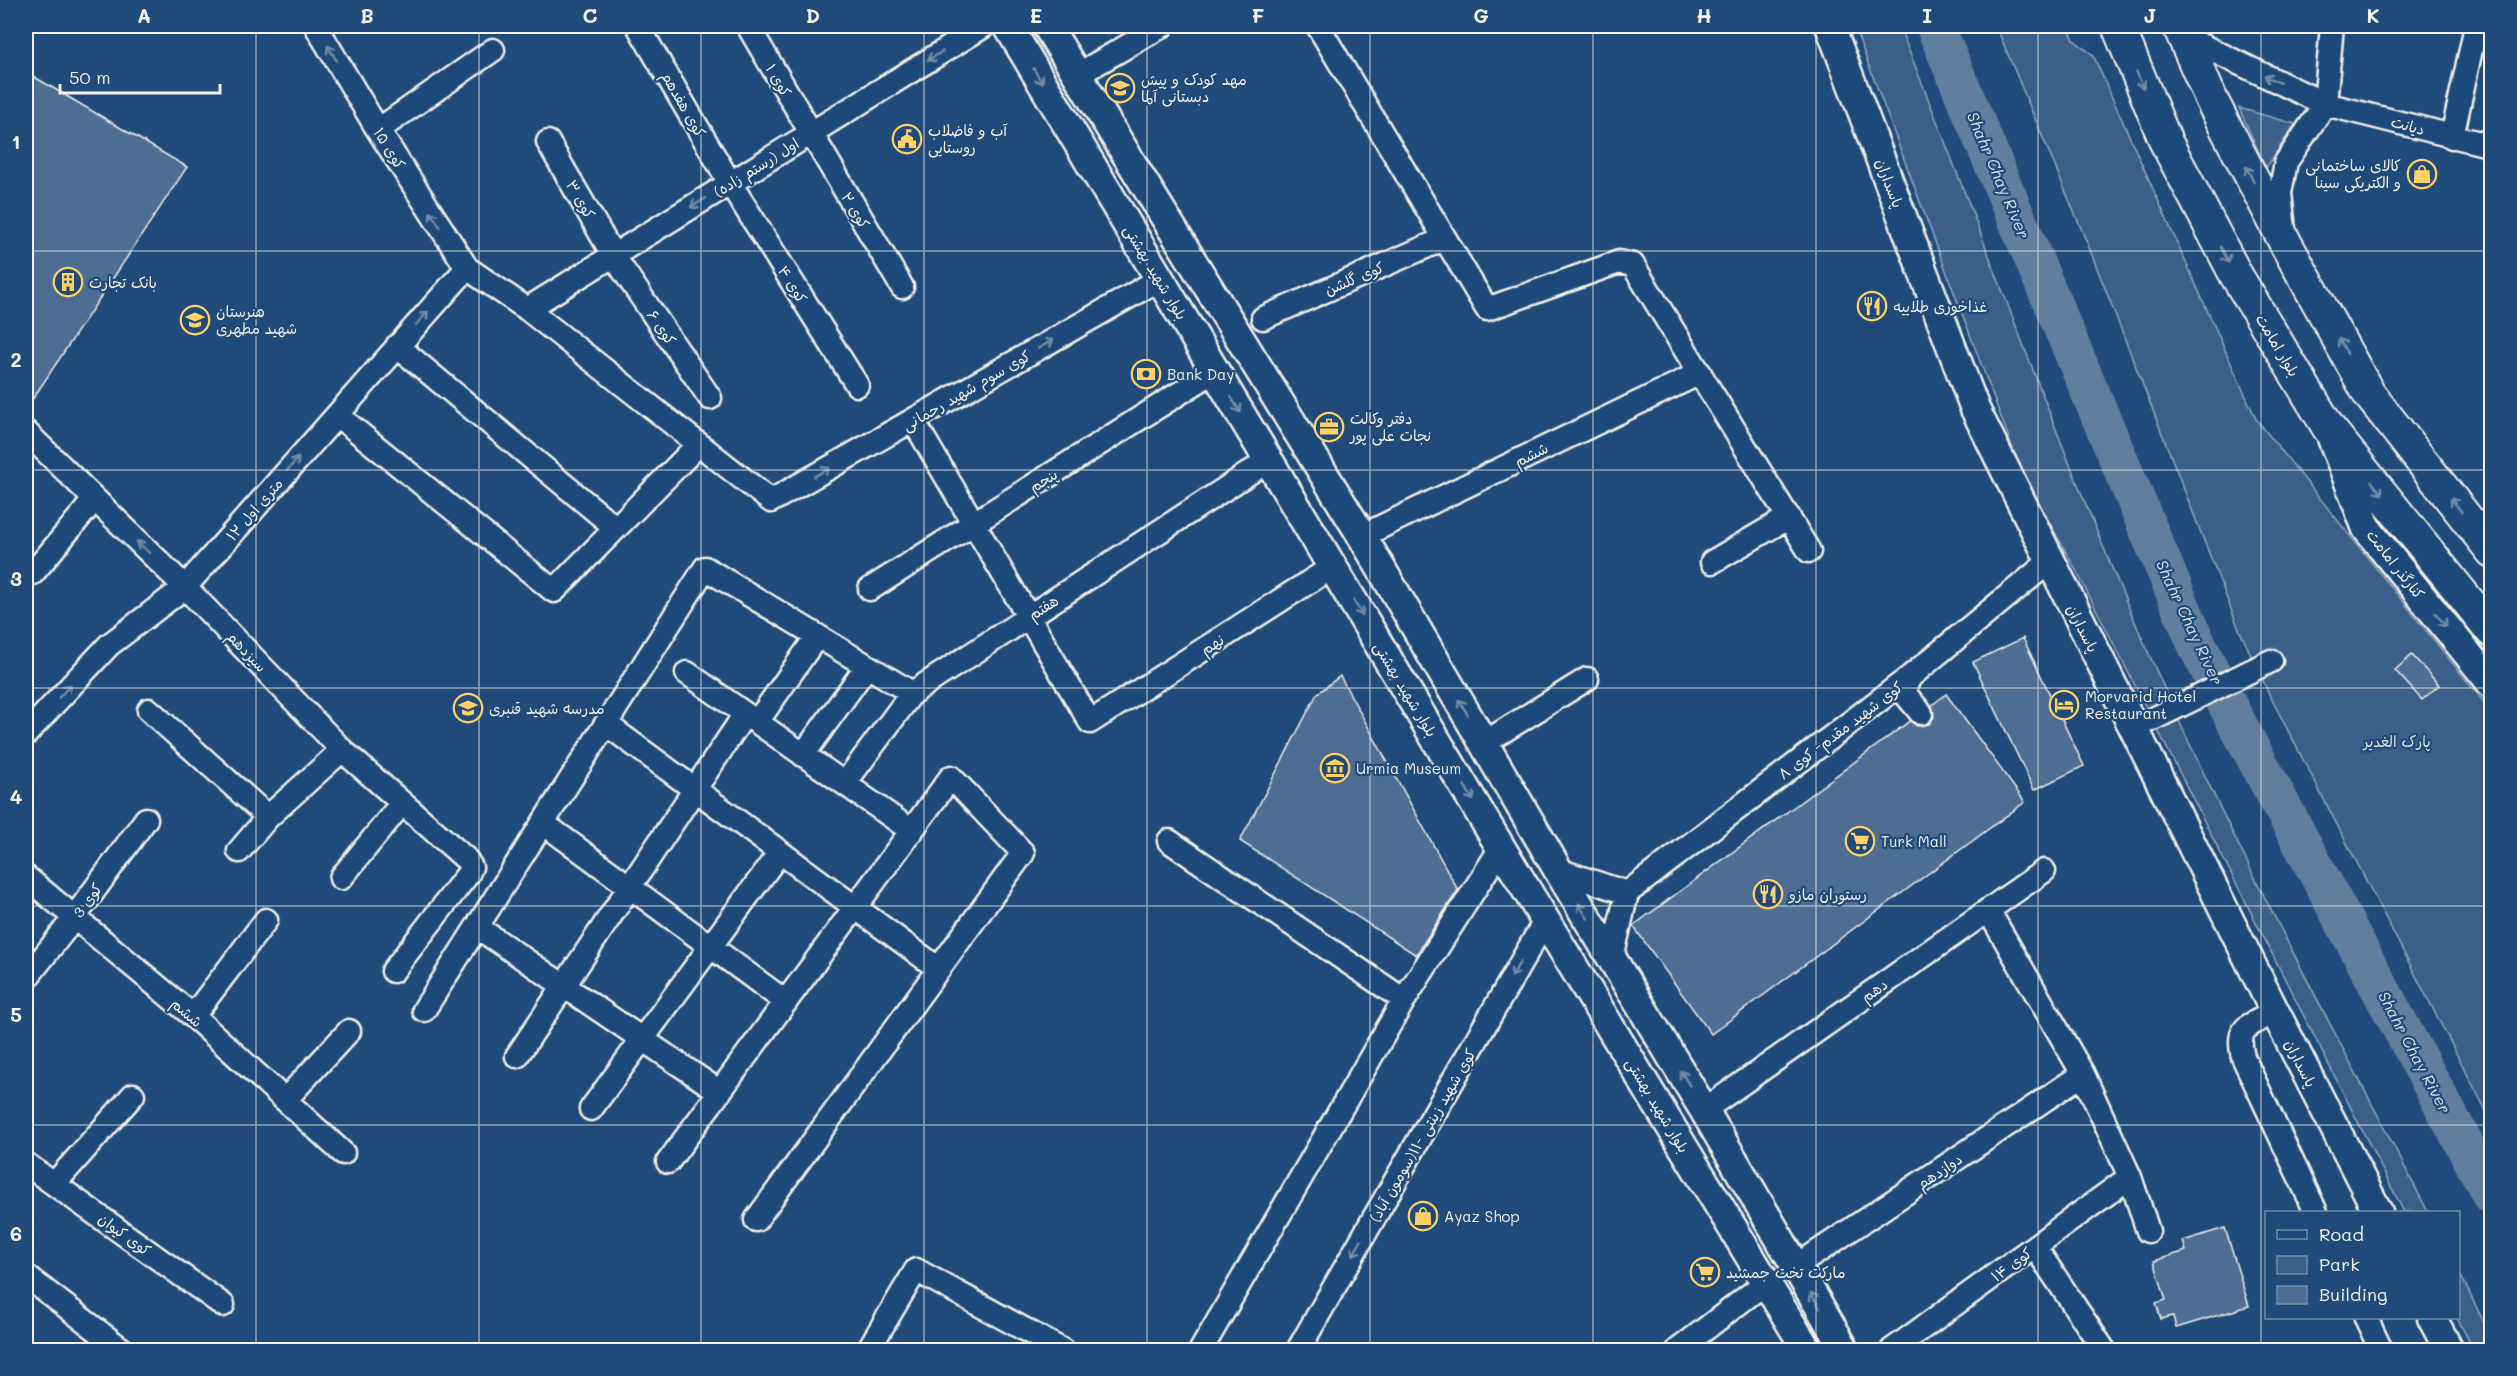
<svg xmlns="http://www.w3.org/2000/svg" width="2517" height="1376" font-family="Mali,'Playpen Sans Arabic',sans-serif">
  <style>
    .green { fill: #3a5f88; stroke: #97a8b8; stroke-width: 1.5 }
    .lines { fill: none; stroke-linecap: round; stroke-linejoin: round }
    .river { stroke: #627e9d; stroke-width: 39 }
    .building { fill: #4d6e92; stroke: #f4f1e8; stroke-width: 1.5 }
    .minor-casing { stroke: #f4f1e8; stroke-width: 27 }
    .major-casing { stroke: #f4f1e8; stroke-width: 33 }
    .highway-casing { stroke: #f4f1e8; stroke-width: 36 }
    .minor { stroke: #1f4a7a; stroke-width: 22 }
    .major { stroke: #1f4a7a; stroke-width: 28 }
    .highway { stroke: #1f4a7a; stroke-width: 32 }
    .oneway { stroke: #748da6 }
    .grid { fill: none; stroke: #f4f1e8; stroke-width: 1.5; stroke-opacity: 0.55 }
    .labels { text-anchor: middle; dominant-baseline: central; stroke-width: 4.5; stroke-linejoin: round; paint-order: stroke }
    .poi-label { font-size: 15px; fill: #f4f1e8; stroke: #1f4a7a; text-anchor: start }
    .street-label { font-size: 15px; fill: #f4f1e8; stroke: #1f4a7a }
    .park-label { font-size: 15px; fill: #e1e2de; stroke: #1f4a7a }
    .water-label { font-size: 16px; font-style: italic; fill: #dee0dd; stroke: #1f4a7a }
    .neatline { fill: none; stroke: #f4f1e8; stroke-width: 2 }
    .grid-label { font-size: 20px; text-anchor: middle; font-weight: bold; fill: #f4f1e8 }
  </style>
  <rect width="100%" height="100%" fill="#1f4a7a"/>
  <filter id="ink" filterUnits="userSpaceOnUse"><feTurbulence type="fractalNoise" baseFrequency=".0167" numOctaves="2"/><feDisplacementMap in="SourceGraphic" scale="12" xChannelSelector="R" yChannelSelector="G"/><feConvolveMatrix kernelMatrix="1 2 1 2 8 2 1 2 1" color-interpolation-filters="sRGB"/></filter>
  <g filter="url(#ink)">
    <path class="green" d="M1854,26h45c86,211 161,428 254,637 82,187 182,368 275,549h-24l-328,-642 -54,-97z
      M1996,26h72l6,14 19,15 163,364 235,292v409l-221,-424 -32,-69 -150,-382z
      M2239,108l56,16 -29,44z
      M2459,1272l32,65v13h-17l-17,-32z"/>
    <g class="lines">
      <path class="river" d="M1935,26l263,621 34,67 260,482"/>
    </g>
    <path class="building" d="M26,72l161,95 -161,242z
      M2023,638l61,128 -50,24 -61,-128z
      M2412,655l27,30 -17,15 -27,-30z
      M1340,676l118,214 -42,65 -176,-114 77,-147z
      M1946,694l79,108 -314,232 -78,-108 277,-205 7,5 12,-2 5,-7 -2,-12z
      M2225,1228l24,78 -73,22 -3,-12 -12,3 -5,-16 10,-3 -12,-39 32,-10 -3,-10z"/>
    <g class="lines">
      <g class="minor-casing">
        <path id="minor" d="M316,26l62,104 89,138 60,41 244,192 389,-222
          M638,26l92,157 127,202
          M748,26l154,261
          M1318,26l169,283 132,-47 14,3 176,286
          M2184,37l141,67 167,42
          M1077,75l85,-49
          M378,130l115,-80
          M2452,137l24,-111
          M548,142l65,113 97,143
          M2284,230l-4,-37 6,-31 39,-58 7,-78
          M527,309l457,-283
          M1263,318l181,-79
          M397,346l219,182
          M337,415l217,176 145,-147
          M913,420l177,302 244,-156
          M26,432l159,155 157,163 124,109 5,8 -3,7 -75,97
          M1362,536l338,-163
          M1712,562l77,-45
          M33,573l61,-73
          M870,589l346,-219
          M687,673l225,158
          M1911,676l-6,10 1,9 15,18
          M149,710l119,107
          M2151,720l120,-59
          M757,722l60,-86
          M606,724l333,245
          M26,734l83,-89 76,-58 282,-319
          M1484,743l103,-64
          M803,755l64,-89
          M845,783l67,-90 357,-233
          M543,823l243,179
          M1169,841l235,159
          M239,851l29,-34 74,-67
          M1558,870l69,23 -15,65
          M26,877l167,139 150,137
          M341,878l61,-75
          M1627,893l284,-217 139,-115
          M1988,910l95,164 47,103 18,54
          M477,927l243,165
          M26,979l48,-61 72,-99
          M424,1010l281,-442 207,125
          M2275,1012c-25,14 -40,13 -32,45l73,155
          M193,1016l73,-96
          M517,1056l228,-342
          M285,1100l64,-69
          M591,1109l189,-257
          M1704,1110l340,-239
          M668,1162l283,-385 72,76 -267,367
          M26,1164l197,141
          M55,1183l78,-88
          M2035,1247l69,103
          M1795,1267l288,-193
          M26,1276l97,74
          M2366,1318l15,32
          M868,1350l48,-80 146,80
          M1201,1350l203,-350 97,-152
          M1298,1350l248,-431
          M1678,1350l87,-67
          M1892,1350l238,-173"/>
      </g>
      <g class="major-casing">
        <path id="major" d="M1008,26l493,822 306,502
          M1047,26l315,510 196,334 146,240 141,240
          M1830,26l145,383 300,603 103,200
          M2332,438l35,91 125,155
          M2432,1318l17,32"/>
      </g>
      <g class="highway-casing">
        <path id="highway" d="M2118,26l48,116 70,133 92,152 164,204
          M2179,26l33,75 74,143 83,150 123,157"/>
      </g>
      <use href="#minor" class="minor"/>
      <use href="#major" class="major"/>
      <use href="#highway" class="highway"/>
    </g>
    <defs><path id="oneway-shaft" d="M-6 0H5M1.5-3L5.5 0L1.5 3" fill="none" stroke-width="1.6" stroke-linecap="round" stroke-linejoin="round" transform="scale(1.5)"/></defs>
    <g class="oneway">
      <use href="#oneway-shaft" transform="translate(332 53) rotate(-121)"/>
      <use href="#oneway-shaft" transform="translate(935 56) rotate(148)"/>
      <use href="#oneway-shaft" transform="translate(1038 76) rotate(59)"/>
      <use href="#oneway-shaft" transform="translate(2272 79) rotate(-155)"/>
      <use href="#oneway-shaft" transform="translate(2140 80) rotate(67)"/>
      <use href="#oneway-shaft" transform="translate(2250 174) rotate(-118)"/>
      <use href="#oneway-shaft" transform="translate(698 203) rotate(148)"/>
      <use href="#oneway-shaft" transform="translate(435 219) rotate(-123)"/>
      <use href="#oneway-shaft" transform="translate(2225 255) rotate(62)"/>
      <use href="#oneway-shaft" transform="translate(422 318) rotate(-48)"/>
      <use href="#oneway-shaft" transform="translate(1046 344) rotate(-30)"/>
      <use href="#oneway-shaft" transform="translate(2343 346) rotate(-119)"/>
      <use href="#oneway-shaft" transform="translate(1236 405) rotate(59)"/>
      <use href="#oneway-shaft" transform="translate(293 464) rotate(-49)"/>
      <use href="#oneway-shaft" transform="translate(822 472) rotate(-30)"/>
      <use href="#oneway-shaft" transform="translate(2377 488) rotate(51)"/>
      <use href="#oneway-shaft" transform="translate(2456 505) rotate(-128)"/>
      <use href="#oneway-shaft" transform="translate(143 547) rotate(-136)"/>
      <use href="#oneway-shaft" transform="translate(1358 608) rotate(59)"/>
      <use href="#oneway-shaft" transform="translate(2441 620) rotate(51)"/>
      <use href="#oneway-shaft" transform="translate(65 691) rotate(-47)"/>
      <use href="#oneway-shaft" transform="translate(1463 707) rotate(-121)"/>
      <use href="#oneway-shaft" transform="translate(1469 793) rotate(59)"/>
      <use href="#oneway-shaft" transform="translate(1583 911) rotate(-122)"/>
      <use href="#oneway-shaft" transform="translate(1516 969) rotate(120)"/>
      <use href="#oneway-shaft" transform="translate(1685 1078) rotate(-121)"/>
      <use href="#oneway-shaft" transform="translate(1357 1248) rotate(120)"/>
      <use href="#oneway-shaft" transform="translate(1815 1300) rotate(-121)"/>
    </g>
  </g>
  <path class="grid" d="M256,26v1324M479,26v1324M701,26v1324M924,26v1324M1147,26v1324M1370,26v1324M1593,26v1324M1816,26v1324M2038,26v1324M2261,26v1324M26,251h2466M26,470h2466M26,688h2466M26,906h2466M26,1125h2466"/>
  <defs>
    <g id="school-ring" transform="scale(1.5)"><circle r="9.5" fill="#1f4a7a" stroke="#ffd166" stroke-width="1.5"/><path d="M0-5L7-2L0 1L-7-2ZM-4 1L0 2.5L4 1V4Q0 6-4 4Z" fill="#ffd166"/></g>
    <g id="civic-ring" transform="scale(1.5)"><circle r="9.5" fill="#1f4a7a" stroke="#ffd166" stroke-width="1.5"/><path d="M-.6-6.5H3V-4.5H.6V-3L4-1V1h2V6H-6V1h2V-1L-.6-3ZM-1.2 2.5V6h2.4V2.5Z" fill="#ffd166"/></g>
    <g id="shop-ring" transform="scale(1.5)"><circle r="9.5" fill="#1f4a7a" stroke="#ffd166" stroke-width="1.5"/><path d="M-5-2.5h2.3a2.7 3.5 0 0 1 5.4 0H5L5.5 6h-11ZM-1.5-2.5h3a1.5 2.3 0 0 0-3 0Z" fill="#ffd166"/></g>
    <g id="building-ring" transform="scale(1.5)"><circle r="9.5" fill="#1f4a7a" stroke="#ffd166" stroke-width="1.5"/><path d="M-4-6H4V6H1V3H-1V6H-4ZM-2.5-4.3h1.7v1.8h-1.7ZM.8-4.3h1.7v1.8H.8ZM-2.5-1h1.7V.8h-1.7ZM.8-1h1.7V.8H.8Z" fill="#ffd166"/></g>
    <g id="restaurant-ring" transform="scale(1.5)"><circle r="9.5" fill="#1f4a7a" stroke="#ffd166" stroke-width="1.5"/><path d="M-5-6h1v4h1v-4h1v4h1v-4h1v5L-1.5 .5V6h-2V.5L-5-1ZM5-6V6H3V1.5H1.5Q1.5-4 5-6Z" fill="#ffd166"/></g>
    <g id="bank-ring" transform="scale(1.5)"><circle r="9.5" fill="#1f4a7a" stroke="#ffd166" stroke-width="1.5"/><path d="M-6-4H6V4H-6ZM0-2.3a2.3 2.3 0 1 0 0 4.6a2.3 2.3 0 1 0 0-4.6Z" fill="#ffd166"/></g>
    <g id="office-ring" transform="scale(1.5)"><circle r="9.5" fill="#1f4a7a" stroke="#ffd166" stroke-width="1.5"/><path d="M-6-3h4V-5.5h4V-3h4V5H-6ZM-1-4.5V-3h2v-1.5ZM-6 0V1H6V0Z" fill="#ffd166"/></g>
    <g id="hotel-ring" transform="scale(1.5)"><circle r="9.5" fill="#1f4a7a" stroke="#ffd166" stroke-width="1.5"/><path d="M-6-4.5h1.5V1H6V5H4.5V3h-9V5H-6ZM-4 0a1.8 1.8 0 1 1 3.6 0ZM.5 0V-2.5h3Q6-2.5 6 0Z" fill="#ffd166"/></g>
    <g id="museum-ring" transform="scale(1.5)"><circle r="9.5" fill="#1f4a7a" stroke="#ffd166" stroke-width="1.5"/><path d="M0-6L6-3V-2H-6V-3ZM-5-1h2V3h-2ZM-1-1h2V3h-2ZM3-1h2V3H3ZM-6 4H6V6H-6Z" fill="#ffd166"/></g>
    <g id="supermarket-ring" transform="scale(1.5)"><circle r="9.5" fill="#1f4a7a" stroke="#ffd166" stroke-width="1.5"/><path d="M-6-5.5h2.5l.6 2H6L4.5 2H-2.5L-4.4-4H-6ZM-1.5 3.2a1.3 1.3 0 1 0 .1 0ZM3 3.2a1.3 1.3 0 1 0 .1 0Z" fill="#ffd166"/></g>
  </defs>
  <g fill-rule="evenodd">
    <use href="#school-ring" x="1120" y="88"/>
    <use href="#civic-ring" x="907" y="139"/>
    <use href="#shop-ring" x="2422" y="174"/>
    <use href="#building-ring" x="68" y="282"/>
    <use href="#restaurant-ring" x="1872" y="306"/>
    <use href="#school-ring" x="195" y="320"/>
    <use href="#bank-ring" x="1146" y="374"/>
    <use href="#office-ring" x="1329" y="427"/>
    <use href="#hotel-ring" x="2064" y="705"/>
    <use href="#school-ring" x="468" y="708"/>
    <use href="#museum-ring" x="1335" y="768"/>
    <use href="#supermarket-ring" x="1860" y="841"/>
    <use href="#restaurant-ring" x="1768" y="894"/>
    <use href="#shop-ring" x="1423" y="1216"/>
    <use href="#supermarket-ring" x="1705" y="1272"/>
  </g>
  <g class="labels">
    <g class="poi-label">
      <text x="1141" y="79">مهد کودک و پیش<tspan x="1141" dy="17">دبستانی آلما</tspan></text>
      <text x="928" y="130">آب و فاضلاب<tspan x="928" dy="17">روستایی</tspan></text>
      <text x="2401" y="165" text-anchor="end">کالای ساختمانی<tspan x="2401" dy="17">و الکتریکی سینا</tspan></text>
      <text x="89" y="282">بانک تجارت</text>
      <text x="1893" y="306">غذاخوری طلاییه</text>
      <text x="216" y="311">هنرستان<tspan x="216" dy="17">شهید مطهری</tspan></text>
      <text x="1167" y="374">Bank Day</text>
      <text x="1350" y="418">دفتر وکالت<tspan x="1350" dy="17">نجات علی پور</tspan></text>
      <text x="2085" y="696">Morvarid Hotel<tspan x="2085" dy="17">Restaurant</tspan></text>
      <text x="489" y="708">مدرسه شهید قنبری</text>
      <text x="1356" y="768">Urmia Museum</text>
      <text x="1881" y="841">Turk Mall</text>
      <text x="1789" y="894">رستوران مازو</text>
      <text x="1444" y="1216">Ayaz Shop</text>
      <text x="1726" y="1272">مارکت تخت جمشید</text>
    </g>
    <g class="street-label">
      <text transform="translate(779 80) rotate(60)">کوی ۱</text>
      <text transform="translate(684 104) rotate(60)">کوی هفدهم</text>
      <text transform="translate(2408 125) rotate(15)">دیانت</text>
      <text transform="translate(390 148) rotate(58)">کوی ۱۵</text>
      <text transform="translate(756 167) rotate(-32)">اول (رستم زاده)</text>
      <text transform="translate(1890 183) rotate(69)">پاسداران</text>
      <text transform="translate(581 199) rotate(60)">کوی ۳</text>
      <text transform="translate(856 210) rotate(59)">کوی ۲</text>
      <text transform="translate(1156 272) rotate(59)">بلوار شهید بهشتی</text>
      <text transform="translate(1354 278) rotate(-23)">کوی گلشن</text>
      <text transform="translate(793 284) rotate(58)">کوی ۴</text>
      <text transform="translate(662 327) rotate(56)">کوی ۶</text>
      <text transform="translate(2278 345) rotate(59)">بلوار امامت</text>
      <text transform="translate(966 390) rotate(-30)">کوی سوم شهید رحمانی</text>
      <text transform="translate(1531 454) rotate(-26)">ششم</text>
      <text transform="translate(1043 480) rotate(-32)">پنجم</text>
      <text transform="translate(254 509) rotate(-49)">۱۲ متری اول</text>
      <text transform="translate(2396 564) rotate(52)">کنارگذر امامت</text>
      <text transform="translate(1043 607) rotate(-33)">هفتم</text>
      <text transform="translate(2083 628) rotate(63)">پاسداران</text>
      <text transform="translate(1212 644) rotate(-33)">نهم</text>
      <text transform="translate(247 651) rotate(46)">سیزدهم</text>
      <text transform="translate(1406 689) rotate(59)">بلوار شهید بهشتی</text>
      <text transform="translate(1840 730) rotate(-37)">کوی شهید مقدم- کوی ۸</text>
      <text transform="translate(87 900) rotate(-54)">کوی 3</text>
      <text transform="translate(1874 990) rotate(-35)">دهم</text>
      <text transform="translate(187 1012) rotate(41)">ششم</text>
      <text transform="translate(2301 1063) rotate(63)">پاسداران</text>
      <text transform="translate(1658 1105) rotate(59)">بلوار شهید بهشتی</text>
      <text transform="translate(1422 1135) rotate(-60)">کوی شهید زینتی -۱۱(سومون آباد)</text>
      <text transform="translate(1939 1171) rotate(-34)">دوازدهم</text>
      <text transform="translate(125 1234) rotate(36)">کوی کیوان</text>
      <text transform="translate(2011 1264) rotate(-36)">کوی ۱۴</text>
    </g>
    <g class="park-label">
      <text x="2397" y="741">پارک الغدیر</text>
    </g>
    <g class="water-label">
      <text transform="translate(1999 175) rotate(67)">Shahr Chay River</text>
      <text transform="translate(2190 622) rotate(65)">Shahr Chay River</text>
      <text transform="translate(2415 1052) rotate(62)">Shahr Chay River</text>
    </g>
  </g>
  <rect width="2517" height="1376" fill="none" stroke="#1f4a7a" stroke-width="66"/>
  <rect x="2265" y="1211" width="195" height="108" fill="#1f4a7a" stroke="#748da6" stroke-width="1.5"/>
  <rect x="2277" y="1230" width="30" height="9" fill="#1f4a7a" stroke="#748da6" stroke-width="1.5"/>
  <text x="2319" y="1241" font-size="18" fill="#f4f1e8">Road</text>
  <rect x="2277" y="1256" width="30" height="18" fill="#3a5f88" stroke="#748da6" stroke-width="1.5"/>
  <text x="2319" y="1271" font-size="18" fill="#f4f1e8">Park</text>
  <rect x="2277" y="1286" width="30" height="18" fill="#4d6e92" stroke="#748da6" stroke-width="1.5"/>
  <text x="2319" y="1301" font-size="18" fill="#f4f1e8">Building</text>
  <path d="M60 84v9h160v-9" fill="none" stroke="#f4f1e8" stroke-width="3"/>
  <text x="69" y="84" font-size="18" fill="#f4f1e8" stroke="#1f4a7a" stroke-width="4.5" paint-order="stroke">50 m</text>
  <rect x="33" y="33" width="2451" height="1310" class="neatline"/>
  <g class="grid-label">
    <text x="144" y="23">A</text>
    <text x="367" y="23">B</text>
    <text x="590" y="23">C</text>
    <text x="813" y="23">D</text>
    <text x="1036" y="23">E</text>
    <text x="1258" y="23">F</text>
    <text x="1481" y="23">G</text>
    <text x="1704" y="23">H</text>
    <text x="1927" y="23">I</text>
    <text x="2150" y="23">J</text>
    <text x="2373" y="23">K</text>
    <text x="16" y="149">1</text>
    <text x="16" y="367">2</text>
    <text x="16" y="586">3</text>
    <text x="16" y="804">4</text>
    <text x="16" y="1022">5</text>
    <text x="16" y="1241">6</text>
  </g>
</svg>
